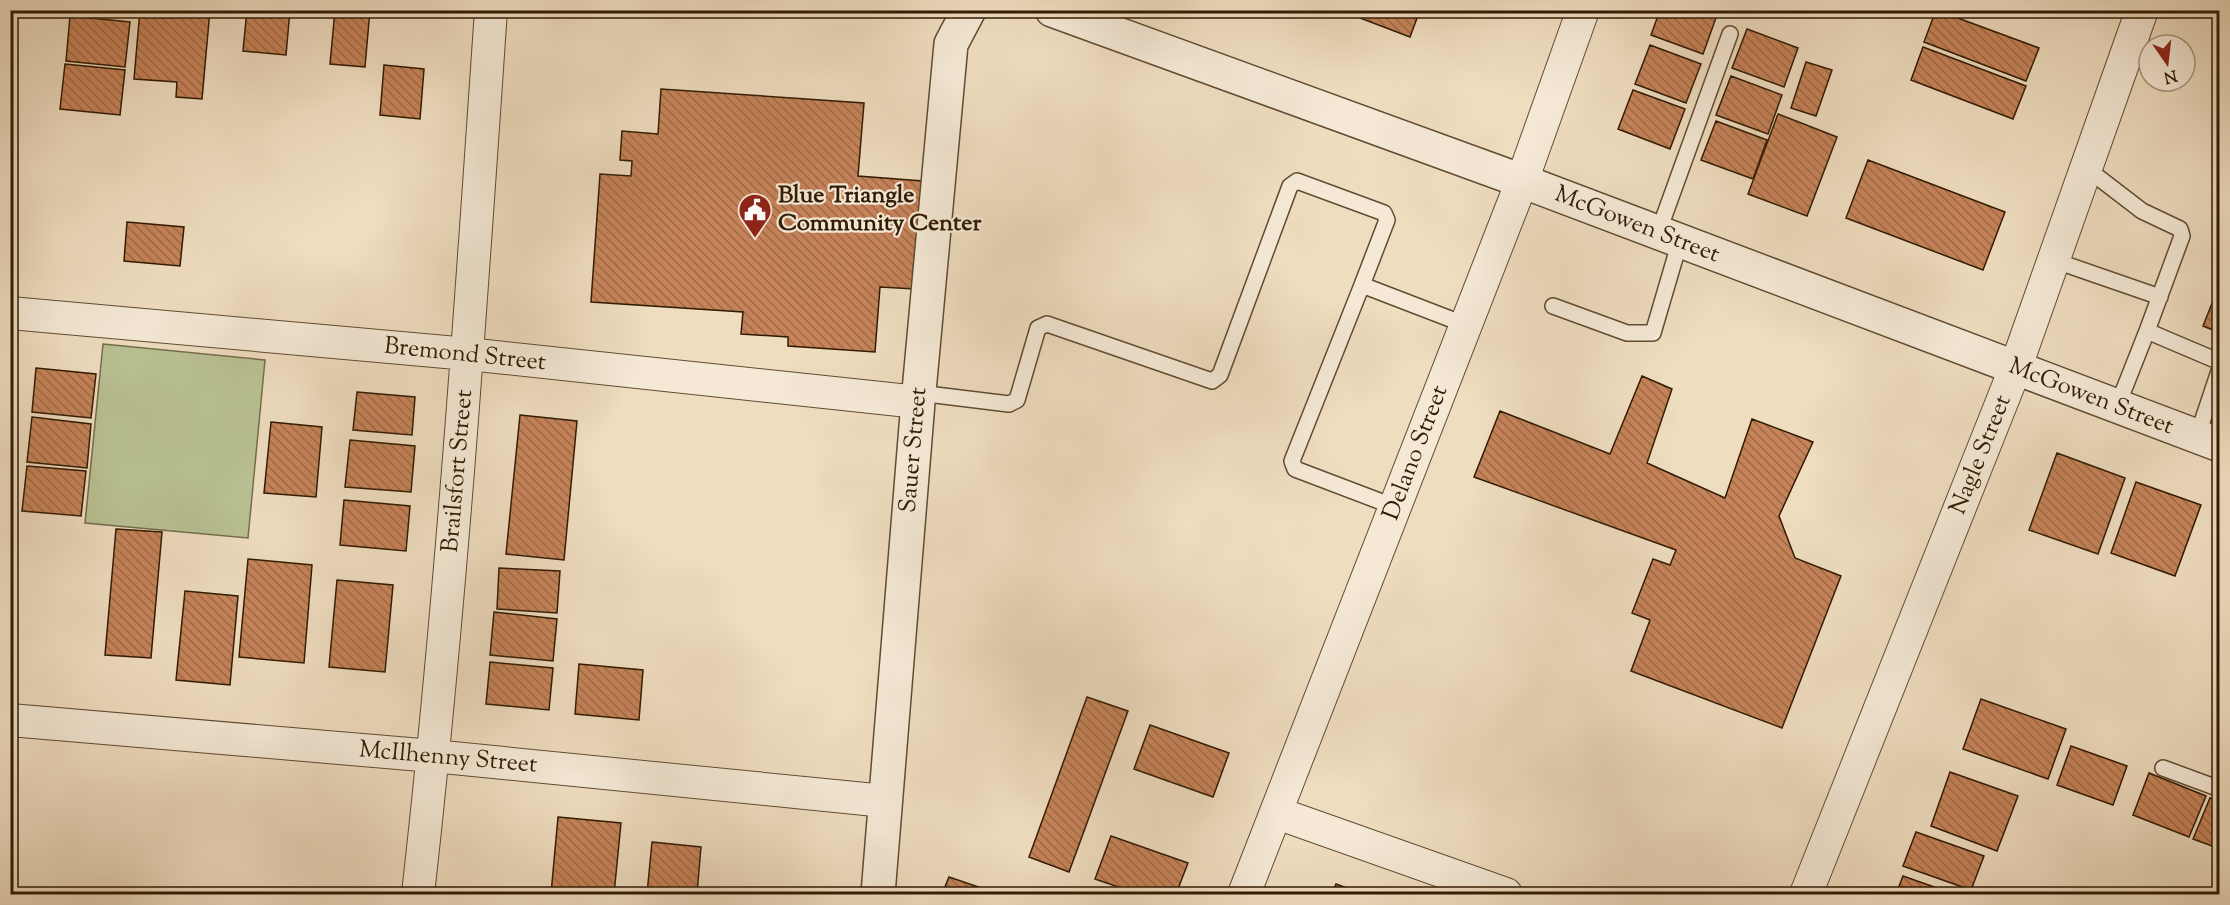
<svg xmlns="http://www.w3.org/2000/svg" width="2230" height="905" font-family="'Sorts Mill Goudy',serif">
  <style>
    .green { fill: #b9c193; stroke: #746e4b; stroke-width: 1.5 }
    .building { fill: url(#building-back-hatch); stroke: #301b03; stroke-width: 1.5 }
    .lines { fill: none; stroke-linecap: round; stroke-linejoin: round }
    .service-casing { stroke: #604c32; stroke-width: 18 }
    .minor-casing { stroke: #604c32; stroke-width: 34 }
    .tertiary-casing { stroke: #604c32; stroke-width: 36 }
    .service { stroke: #f5e9d6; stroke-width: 15 }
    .minor { stroke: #f5e9d6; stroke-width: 32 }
    .tertiary { stroke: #f5e9d6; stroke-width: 33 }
    .labels { text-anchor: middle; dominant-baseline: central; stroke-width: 4.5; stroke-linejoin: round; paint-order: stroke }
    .poi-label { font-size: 24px; font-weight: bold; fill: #301b03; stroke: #f5e9d6; text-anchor: start }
    .street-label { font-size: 24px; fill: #301b03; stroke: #f5e9d6 }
  </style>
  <defs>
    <pattern id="building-back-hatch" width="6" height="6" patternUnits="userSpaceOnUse" patternTransform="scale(1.5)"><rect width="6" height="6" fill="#c68359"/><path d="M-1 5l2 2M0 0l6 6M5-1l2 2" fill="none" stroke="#a16a47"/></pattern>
  </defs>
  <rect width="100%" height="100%" fill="#efddc0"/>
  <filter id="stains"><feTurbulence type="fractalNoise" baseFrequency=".00333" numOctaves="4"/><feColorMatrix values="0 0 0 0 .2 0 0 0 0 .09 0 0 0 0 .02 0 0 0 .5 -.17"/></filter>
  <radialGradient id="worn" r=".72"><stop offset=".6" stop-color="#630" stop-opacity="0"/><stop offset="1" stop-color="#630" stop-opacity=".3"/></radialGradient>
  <path class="green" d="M103,344l162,16 -17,178 -163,-15z"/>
  <path class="building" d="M68,10h60v7z
    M140,10h70l-8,89 -26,-2 1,-15 -43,-3z
    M247,10h43l-4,45 -43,-4z
    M335,10h35l-5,57 -35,-3z
    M1348,10h72l-10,27 -63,-24z
    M1660,10h45l12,5 -14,39 -52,-19z
    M1936,10l103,38 -13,33 -102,-39z
    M70,16l60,6 -5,45 -59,-6z
    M1747,29l51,19 -14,39 -52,-19z
    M1650,45l51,19 -15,39 -51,-19z
    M1923,47l103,39 -13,33 -102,-39z
    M1806,62l26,8 -16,46 -25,-8z
    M65,64l60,6 -5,45 -60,-6z
    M384,65l40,4 -4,50 -40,-4z
    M1731,76l51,19 -14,39 -52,-19z
    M661,89l203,14 -6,73 65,5 -8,108 -35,-2 -5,65 -87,-6v-9l-47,-3 2,-22 -152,-10 9,-128 31,2 1,-15 -12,-1 2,-29 36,3z
    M1633,90l52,19 -15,40 -52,-20z
    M1778,114l59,23 -30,79 -59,-22z
    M1716,121l51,19 -14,39 -52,-19z
    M1868,160l137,52 -22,58 -137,-52z
    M127,222l57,5 -4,39 -56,-5z
    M2220,283v50l-17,-7z
    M36,368l60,6 -5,44 -59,-6z
    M1642,376l30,13 -25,74 78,35 27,-79 61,23 -34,74 16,42 46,18 -59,152 -151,-57 19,-51 -18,-7 21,-54 17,6 6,-15 -202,-73 26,-66 110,43z
    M357,392l58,5 -3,38 -59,-5z
    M520,415l57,6 -13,139 -58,-6z
    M32,417l59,7 -4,44 -60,-6z
    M271,422l51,5 -6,70 -52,-4z
    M350,440l65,6 -4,46 -66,-5z
    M2057,453l68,25 -27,76 -69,-24z
    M27,466l59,5 -5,45 -59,-5z
    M2136,482l65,23 -26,71 -64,-23z
    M344,500l66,6 -4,45 -66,-6z
    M116,529l46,3 -11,126 -46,-3z
    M248,559l64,6 -8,98 -65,-6z
    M499,568l61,3 -3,42 -60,-4z
    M337,580l56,5 -8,87 -56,-5z
    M185,591l53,5 -8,89 -54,-5z
    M494,612l63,7 -4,42 -63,-6z
    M490,662l63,6 -4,42 -63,-6z
    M579,664l64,6 -4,50 -64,-6z
    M1087,697l41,14 -59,161 -40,-15z
    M1981,699l85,30 -18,50 -85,-30z
    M1150,725l79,28 -16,44 -79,-28z
    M2071,746l56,20 -14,39 -56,-20z
    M1950,772l68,24 -21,55 -66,-25z
    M2149,773l57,23 -17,41 -56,-22z
    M2210,798l10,3v48l-27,-10z
    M558,817l63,6 -7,71h-63z
    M1916,832l68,24 -13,34 -68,-24z
    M1111,836l77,27 -12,31h-37l-44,-15z
    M652,842l49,5 -4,47h-50z
    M1903,876l51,18h-58z
    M949,877l44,15 -1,2h-50z
    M1336,884l27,10h-31z"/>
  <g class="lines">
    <g class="service-casing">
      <path id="service" d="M2086,168l56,43 38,18 2,7 -35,95
        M1658,233l72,-199
        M2053,260l107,37
        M1553,306l74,27h26l27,-92
        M919,393l90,11 8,-4 21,-72 9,-4 165,57 8,-6 70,-189 7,-5 87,32 3,7 -25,65
        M2117,407l30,-76 73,31
        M2197,437l23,-69
        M1395,507l-100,-38 -3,-8 70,-176 104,40
        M2163,768l57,21"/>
    </g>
    <g class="minor-casing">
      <path id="minor" d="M10,313l458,41 450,48
        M10,720l423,36 452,45
        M1277,813l229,81
        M418,894c33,-293 53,-588 73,-884
        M1244,894l278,-713 61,-171
        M1806,894l209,-525 127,-359"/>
    </g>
    <g class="tertiary-casing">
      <path id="tertiary" d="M1052,10l470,171 698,264
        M878,894l40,-492 33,-358 18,-34"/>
    </g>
    <use href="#service" class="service"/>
    <use href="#minor" class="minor"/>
    <use href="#tertiary" class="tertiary"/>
  </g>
  <defs>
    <g id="civic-pin" transform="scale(1.725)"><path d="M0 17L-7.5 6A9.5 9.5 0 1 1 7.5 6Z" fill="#8f2418" stroke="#f5e9d6"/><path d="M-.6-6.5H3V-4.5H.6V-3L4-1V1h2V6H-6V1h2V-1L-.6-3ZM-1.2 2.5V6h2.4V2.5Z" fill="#fff"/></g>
  </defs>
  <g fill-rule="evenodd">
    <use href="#civic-pin" x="755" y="210"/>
  </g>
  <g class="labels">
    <g class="poi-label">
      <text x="778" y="196">Blue Triangle<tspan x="778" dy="28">Community Center</tspan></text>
    </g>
    <g class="street-label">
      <text transform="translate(1637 225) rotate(21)">McGowen Street</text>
      <text transform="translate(465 355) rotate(6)">Bremond Street</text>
      <text transform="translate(2091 397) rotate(21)">McGowen Street</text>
      <text transform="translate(914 450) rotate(-85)">Sauer Street</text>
      <text transform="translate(1416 453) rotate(-69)">Delano Street</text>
      <text transform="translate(1981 455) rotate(-68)">Nagle Street</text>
      <text transform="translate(458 471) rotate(-85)">Brailsfort Street</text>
      <text transform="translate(448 758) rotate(5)">McIlhenny Street</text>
    </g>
  </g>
  <rect width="2230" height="905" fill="none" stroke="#efddc0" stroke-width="36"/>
  <rect x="12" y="12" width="2206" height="881" fill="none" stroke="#301b03" stroke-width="3"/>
  <rect x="18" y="18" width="2194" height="869" fill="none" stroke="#301b03" stroke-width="1.5"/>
  <g transform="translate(2167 63) rotate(166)"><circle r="28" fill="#f5e9d6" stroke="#a69782" stroke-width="1.5"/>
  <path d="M0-4.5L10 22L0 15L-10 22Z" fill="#8f2418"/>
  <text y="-9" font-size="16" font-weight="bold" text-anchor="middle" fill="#301b03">N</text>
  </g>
  <rect width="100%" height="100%" filter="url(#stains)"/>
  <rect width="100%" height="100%" fill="url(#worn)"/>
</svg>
